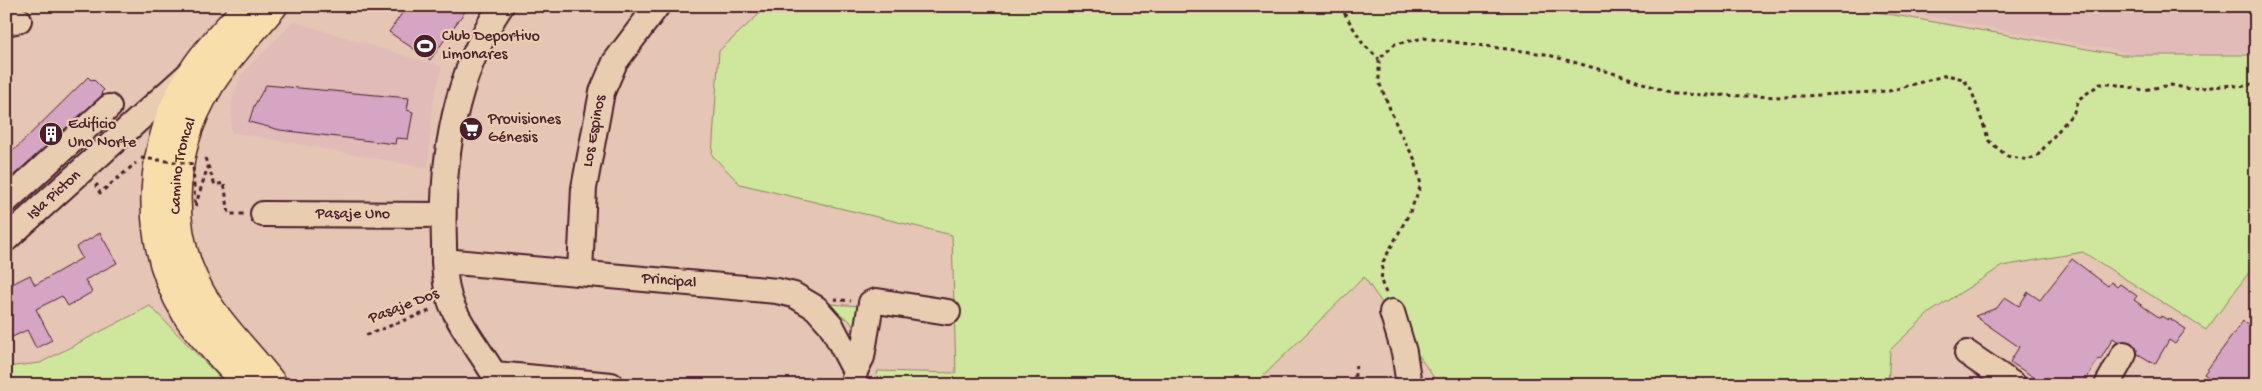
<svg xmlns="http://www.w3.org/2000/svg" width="2262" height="391" font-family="'Gochi Hand',sans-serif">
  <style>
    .built { fill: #e0bbb8 }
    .green { fill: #cfe79d; stroke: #8c8364 }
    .building { fill: #d5a5c3; stroke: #4a1f2b }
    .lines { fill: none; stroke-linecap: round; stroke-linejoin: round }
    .minor-casing { stroke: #4a1f2b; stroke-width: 28 }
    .major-casing { stroke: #4a1f2b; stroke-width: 31 }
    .path { stroke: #4a1f2b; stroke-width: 3; stroke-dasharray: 4 4; stroke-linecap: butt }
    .minor { stroke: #e9cdb0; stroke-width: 24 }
    .major { stroke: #f8deab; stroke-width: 28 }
    .path-bridge { stroke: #4a1f2b; stroke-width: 3; stroke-dasharray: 4 4; stroke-linecap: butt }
    .labels { text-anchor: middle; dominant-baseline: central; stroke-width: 4.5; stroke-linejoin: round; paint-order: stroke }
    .poi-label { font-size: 16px; fill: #4a1f2b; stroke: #e9cdb0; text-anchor: start }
    .street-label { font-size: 16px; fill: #4a1f2b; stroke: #e9cdb0 }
  </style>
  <rect width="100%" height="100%" fill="#e5c5b4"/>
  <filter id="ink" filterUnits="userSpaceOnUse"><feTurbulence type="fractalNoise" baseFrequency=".02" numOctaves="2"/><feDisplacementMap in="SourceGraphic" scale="10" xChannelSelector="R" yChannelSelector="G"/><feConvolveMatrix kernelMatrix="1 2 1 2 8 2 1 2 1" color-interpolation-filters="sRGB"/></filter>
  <g filter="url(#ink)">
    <path class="built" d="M1873,6h383v46l-114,3z
      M294,22l148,45 -9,35 -5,66 -197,-36 1,-32 10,-26z"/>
    <path class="green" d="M768,6h1075l278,49h135v129l-6,22 6,23v34l-50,67 -123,-78 -81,14 -73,47 -39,37 -2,35h-449l-75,-108 -110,108h-380l4,-14 78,2 -4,-138 -212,-51 -28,-29 7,-104z
      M829,304l33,2v38l-12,-23 -20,-14z
      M150,306l77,79h-221v-18l34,-4z"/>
    <path class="building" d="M407,6h62l-39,54 -41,-28z
      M88,77l3,3 2,-1 11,11 -3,3 2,2 -97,87v-24z
      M266,85l143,13 -2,12 6,2 -5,27 -12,-1 -1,6 -115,-14 -31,-8 5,-16z
      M100,233l17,30 -32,17 7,12 -24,14 -6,-10 -26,13 16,31 -16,8 -9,-18 -21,10v-39l5,-2 -5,-12 24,-12 5,10 47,-27 -6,-11z
      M2072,259l36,27 3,-4 6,5 3,-3 17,12 -3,4 26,18 1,-2 7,4 1,-2 17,11 -11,15 -6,-4 -14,24 -17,-10 -2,-7 -5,-5h-12l-6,-4 -13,22 -2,-1 -15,26h-37l-36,-23 9,-15 -44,-31 22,-8 8,-11 14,9 9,-14 12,8z
      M2243,321l13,8v56h-37l-15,-11z"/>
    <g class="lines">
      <g class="minor-casing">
        <g id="minor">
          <path d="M6,23l13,-3"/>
          <path d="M6,201l103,-94"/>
          <path id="s1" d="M263,214l180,1"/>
          <path id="s2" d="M6,239l184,-166"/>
          <path id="s3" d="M444,261l333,30 17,4 22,13 15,17 24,46 -2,14"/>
          <path id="s4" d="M580,272l4,-84 18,-96 13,-30 42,-56"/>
          <path d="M1392,312l12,40 5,33"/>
          <path d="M1967,353l47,32"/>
          <path d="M855,371l7,-14 9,-54 6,-2 71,11"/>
          <path d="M495,374l116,11"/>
          <path d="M500,385c-14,-28 -37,-52 -49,-82 -7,-19 -7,-40 -7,-60 -3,-83 10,-167 57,-237"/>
          <path d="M2107,385l17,-31"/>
        </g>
      </g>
      <g class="major-casing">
        <g id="major">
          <path d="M246,385c-19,-25 -42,-44 -59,-70 -46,-76 -40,-171 7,-245 15,-23 36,-43 54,-64"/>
          <path id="s5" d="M273,385c-21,-28 -46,-51 -65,-80 -44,-66 -40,-153 1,-219 17,-29 43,-54 64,-80"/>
        </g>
      </g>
      <path class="path" d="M1340,6l23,38 16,15
        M205,158l10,27 9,-2 5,31h15
        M98,184l-2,2 4,7 36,-30
        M1386,293l-5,-12 2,-19 27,-50 11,-27 -6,-25 -16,-29 -20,-49v-23l16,-15 29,-6 121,16 78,22 51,18 111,3 104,-6 58,-16 16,4 8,10 18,52 18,15 21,4 10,-5 36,-43 5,-13 21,-15h13l30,6 28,-5 19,4 42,-4 8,2 16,-4
        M834,299l17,2
        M366,335l66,-25
        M1354,385l2,-22"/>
      <use href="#minor" class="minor"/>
      <use href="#major" class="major"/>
      <path class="path-bridge" d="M141,158l52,6 2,43 13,-41"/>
    </g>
  </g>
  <defs>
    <g id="stadium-disc" transform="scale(1.25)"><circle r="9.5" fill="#4a1f2b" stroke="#e9cdb0"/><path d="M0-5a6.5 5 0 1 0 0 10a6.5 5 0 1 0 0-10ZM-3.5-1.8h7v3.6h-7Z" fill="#fff"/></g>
    <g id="supermarket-disc" transform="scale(1.25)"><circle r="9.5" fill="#4a1f2b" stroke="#e9cdb0"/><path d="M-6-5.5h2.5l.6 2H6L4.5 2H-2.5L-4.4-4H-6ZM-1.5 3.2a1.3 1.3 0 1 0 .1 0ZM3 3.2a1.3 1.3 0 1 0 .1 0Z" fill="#fff"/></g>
    <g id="building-disc" transform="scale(1.25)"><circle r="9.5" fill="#4a1f2b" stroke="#e9cdb0"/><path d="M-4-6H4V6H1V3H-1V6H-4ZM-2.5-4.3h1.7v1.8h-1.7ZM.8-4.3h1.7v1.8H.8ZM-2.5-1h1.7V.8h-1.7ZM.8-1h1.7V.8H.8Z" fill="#fff"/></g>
  </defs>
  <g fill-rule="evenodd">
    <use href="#stadium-disc" x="425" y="46"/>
    <use href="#supermarket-disc" x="471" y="129"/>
    <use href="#building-disc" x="51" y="134"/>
  </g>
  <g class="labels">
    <g class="poi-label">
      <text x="442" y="37">Club Deportivo<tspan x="442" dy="18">Limonares</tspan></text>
      <text x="488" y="120">Provisiones<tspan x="488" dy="18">Génesis</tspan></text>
      <text x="68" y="125">Edificio<tspan x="68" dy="18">Uno Norte</tspan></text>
    </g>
    <g class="street-label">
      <text stroke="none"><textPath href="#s4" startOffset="142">Los Espinos</textPath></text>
      <text stroke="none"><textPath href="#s5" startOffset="249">Camino Troncal</textPath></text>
      <text stroke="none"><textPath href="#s2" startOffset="65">Isla Picton</textPath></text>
      <text stroke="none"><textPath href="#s1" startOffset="90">Pasaje Uno</textPath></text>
      <text stroke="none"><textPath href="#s3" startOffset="226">Principal</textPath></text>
      <text transform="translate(404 307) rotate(-21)">Pasaje Dos</text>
    </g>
  </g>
  <rect width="2262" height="391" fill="none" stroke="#e9cdb0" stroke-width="25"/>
  <rect x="12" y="12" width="2237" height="366" fill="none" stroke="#4a1f2b" stroke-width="2" filter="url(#ink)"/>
</svg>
